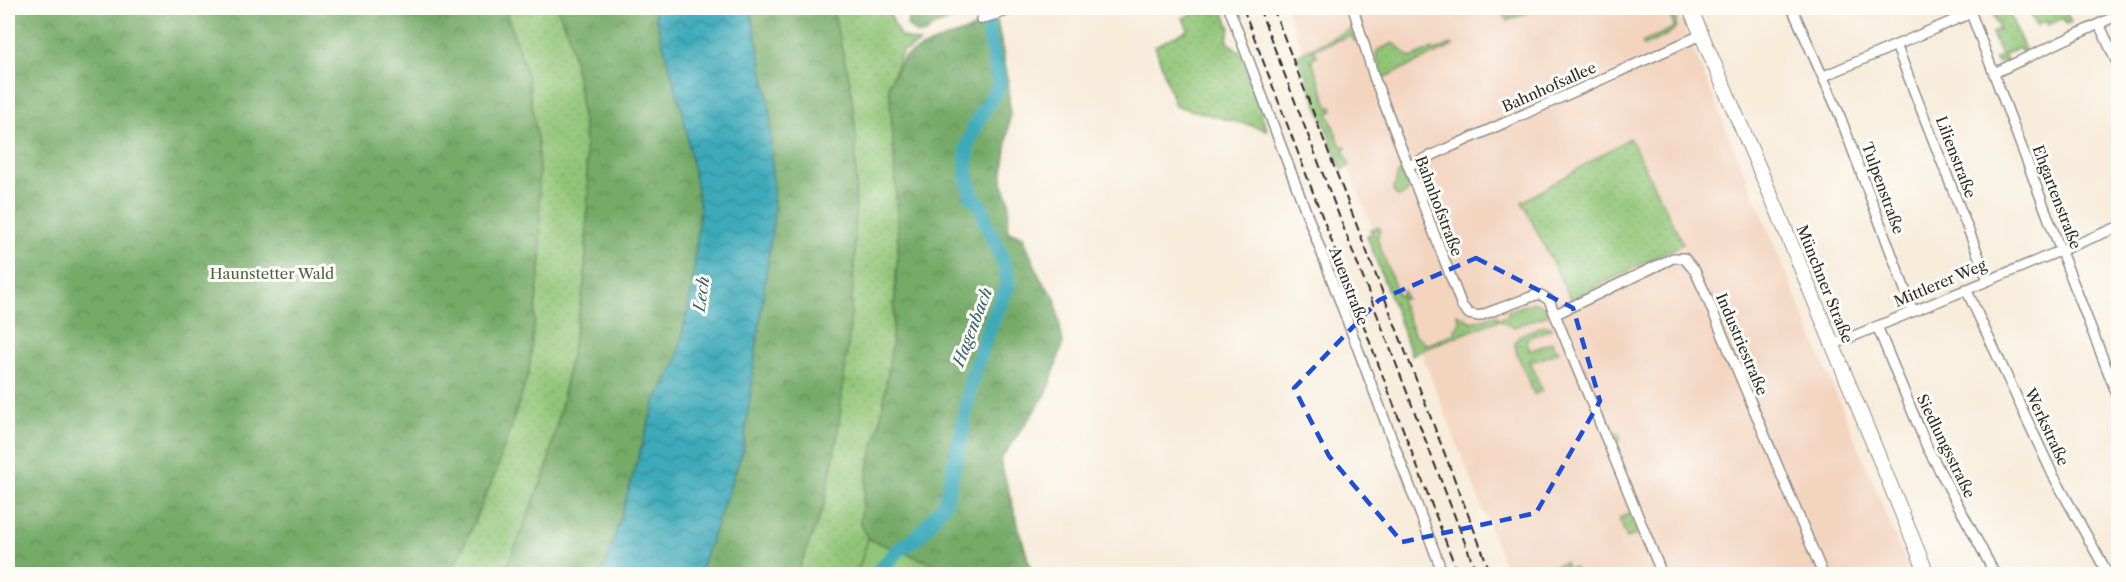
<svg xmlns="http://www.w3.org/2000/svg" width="2126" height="582" font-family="'Libre Caslon Text',serif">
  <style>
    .built { fill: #f3d4bf }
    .grass { fill: url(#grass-dots); stroke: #5e7851; stroke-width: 1.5 }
    .forest { fill: url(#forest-crowns); stroke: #506a4a; stroke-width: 1.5 }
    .park { fill: #91c577; stroke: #5e7851; stroke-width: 1.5 }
    .water { fill: url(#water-waves); stroke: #346a72; stroke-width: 1.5 }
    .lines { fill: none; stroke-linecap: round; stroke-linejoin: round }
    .river { stroke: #3caaba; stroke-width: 15 }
    .street-casing { stroke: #928c83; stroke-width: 12 }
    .primary-casing { stroke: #928c83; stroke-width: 16 }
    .street { stroke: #fff; stroke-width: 9 }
    .primary { stroke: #fff; stroke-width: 14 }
    .rail { stroke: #2b2b2b; stroke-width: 2; stroke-dasharray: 9 4.5; stroke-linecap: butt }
    .marked { fill: none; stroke: #1d4ed8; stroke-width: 4.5; stroke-dasharray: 12 8; stroke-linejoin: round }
    .labels { text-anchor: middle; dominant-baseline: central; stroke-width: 6; stroke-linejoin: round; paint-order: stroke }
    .street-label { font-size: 15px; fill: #2b2b2b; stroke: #fdfcf7 }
    .park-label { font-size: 15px; fill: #4f6146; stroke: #fdfcf7 }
    .water-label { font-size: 16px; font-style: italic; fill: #325e64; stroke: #fdfcf7 }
  </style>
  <defs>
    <pattern id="grass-dots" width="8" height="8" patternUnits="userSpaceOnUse" patternTransform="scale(1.5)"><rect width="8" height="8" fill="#91c577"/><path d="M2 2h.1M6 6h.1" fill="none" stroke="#7da967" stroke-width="1.8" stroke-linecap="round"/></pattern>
    <pattern id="forest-crowns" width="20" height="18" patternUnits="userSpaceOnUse" patternTransform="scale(1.5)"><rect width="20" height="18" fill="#74aa68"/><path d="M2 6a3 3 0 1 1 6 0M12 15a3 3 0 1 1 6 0" fill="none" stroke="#5f8b56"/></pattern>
    <pattern id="water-waves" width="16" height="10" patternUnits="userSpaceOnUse" patternTransform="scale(1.5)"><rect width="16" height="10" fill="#3caaba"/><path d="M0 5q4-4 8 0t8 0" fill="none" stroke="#338b97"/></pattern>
  </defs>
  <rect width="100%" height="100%" fill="#fdfcf7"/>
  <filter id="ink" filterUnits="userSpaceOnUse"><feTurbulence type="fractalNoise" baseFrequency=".0167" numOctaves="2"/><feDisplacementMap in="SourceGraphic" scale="12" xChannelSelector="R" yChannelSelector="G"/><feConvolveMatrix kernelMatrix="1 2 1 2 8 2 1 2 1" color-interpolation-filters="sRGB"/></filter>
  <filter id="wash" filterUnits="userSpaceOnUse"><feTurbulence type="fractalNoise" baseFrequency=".008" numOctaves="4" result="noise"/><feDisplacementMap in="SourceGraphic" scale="24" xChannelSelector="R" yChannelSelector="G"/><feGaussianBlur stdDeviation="1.35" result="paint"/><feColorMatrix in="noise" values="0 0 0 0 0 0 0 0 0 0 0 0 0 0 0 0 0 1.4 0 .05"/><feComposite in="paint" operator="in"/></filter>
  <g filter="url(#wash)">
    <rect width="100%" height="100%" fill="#f8ecdb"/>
    <path class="built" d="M1286,8h390l235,566h-403z"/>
    <path class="grass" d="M502,8h55l11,24 8,38 8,60 4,60 -3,89 -23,123 -16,69 -42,103h-53l45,-102 32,-100 13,-114 -3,-114 -31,-129z
      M832,8h55l13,28 20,7 -12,7h-5l-14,35 6,84 3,75 -6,100 -11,75 -13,50 -8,53 8,17 -11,35h-60l27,-69 13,-66 13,-113 5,-74 1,-118 -6,-52z
      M1205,8h17l8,20 -3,10 2,5 11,9 27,78 -92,-24 -20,-60 33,-16 -5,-12z
      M1504,8h34l-31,13 -6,-12z
      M1666,8h8l2,5v15l-9,7 -23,11 -2,-3 33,-16z
      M1991,8h16l19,44 -4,1 -3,-5 -15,6 3,7 -8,2 -4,-4 6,-3 -9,-23 7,-4z
      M2028,8h37l6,14 -5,2 -3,-6 -15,7 -2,-4 -10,5z
      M1354,27l3,13 -3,1 -3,-6 -37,14 3,7 -6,3 18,49 3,-1 1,4 -5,2 12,32 6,2 -2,5 6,14 -8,4 -35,-91v-4l-3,-2 -7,-18z
      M1394,43l17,15 21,-9 3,2 17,-7 1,2 -70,32 -7,-24 2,-4z
      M1630,138l53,106 -112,55 -49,-97z
      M1402,170l7,15 -2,8 -9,4 -5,-6 5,-17z
      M1378,227l2,3 -3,8 21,57 3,1 2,-6 3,9 -4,-1 -1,3 14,35 7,4 1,3 6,1 24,-10 7,-12 -3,-8 15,8 25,-7 1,4 11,-4 -1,-4 26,-9 10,5 4,8 -34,12c-6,-1 -9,-6 -15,-7l-78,30 -9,5 -13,-34v-5l-2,-1 -30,-79 5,-2 -2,-4z
      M1544,325l8,3 -26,11 4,12 22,-9 3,8 3,-1 1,3 -24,9 -5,-1 12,31 -8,3 -18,-43 -1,-9 5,-7z
      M1584,367l30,68 4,-2 3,7 -7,3 -31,-75z
      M1629,514l8,21 -10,3 -8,-20z
      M1565,562l2,7 6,-2 3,6 -6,1h-40z"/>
    <path class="forest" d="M8,8h494l5,7 20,59 11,70 3,114 -12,114 -33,100 -45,102h-443z
      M557,8h96l30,106 17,93 -8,82 -15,72 -21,38 -49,163 -7,12h-96l42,-103 16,-69 23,-123 3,-89 -4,-60 -8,-60 -8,-38z
      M750,8h82l18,74 6,52 -1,118 -5,74 -13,113 -13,66 -27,69h-98l44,-124 31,-237 -5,-111z
      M910,8h91l-26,9 -11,-2 -34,13 -4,6h-9l-10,-9z
      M997,20l11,60 2,35 -8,67 7,18 -1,31 15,5 17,42 15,20 8,45 -16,50 -47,67 32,114h-72l-92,-35 -8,-17 8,-53 13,-50 11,-75 6,-100 -3,-75 -6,-84 9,-19 7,-10 25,-12z"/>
    <path class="park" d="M868,539l92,35h-103z"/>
    <path class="water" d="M653,8h97l19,94 5,111 -31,237 -44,124h-99l7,-12 49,-163 21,-38 15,-72 8,-82 -17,-93z"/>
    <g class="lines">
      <path class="river" d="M876,574l24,-25 19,-13 26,-33 17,-71 9,-51 19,-55 18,-41 -2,-15 -5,-15 -15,-31 -4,-17 -10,-10 -5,-21v-28l8,-22 24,-42 -15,-76"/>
    </g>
  </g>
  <g filter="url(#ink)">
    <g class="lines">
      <g class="street-casing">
        <path id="street" d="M1229,8l214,566
          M1353,8l21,69 88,229 7,8 10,2 57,-21h5l8,5 113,274
          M1792,8l46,103 75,200
          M1969,8l93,246 56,143
          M981,19l35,-11
          M2099,24l19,41
          M1896,45l92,235
          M1994,73l124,-58
          M1824,76l147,-63
          M1408,166l293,-131
          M1966,289l87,186 55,99
          M1556,314l117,-56h11l11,13 10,22 118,281
          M1877,326l50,121 68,127
          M1832,345l286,-118"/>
      </g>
      <g class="primary-casing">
        <path id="primary" d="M1690,8l88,204 149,362"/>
      </g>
      <use href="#street" class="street"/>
      <use href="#primary" class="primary"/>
      <path class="rail" d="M1243,8l215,566
        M1259,8l218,566
        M1273,8l218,566"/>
    </g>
  </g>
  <path class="marked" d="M1476,258l97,50 27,93 -64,112 -134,29 -73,-86 -35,-68 85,-88z"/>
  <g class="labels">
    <g class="street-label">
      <text transform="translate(1549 87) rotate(-24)">Bahnhofsallee</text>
      <text transform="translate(1956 157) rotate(69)">Lilienstraße</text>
      <text transform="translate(1883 188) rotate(70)">Tulpenstraße</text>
      <text transform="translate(2057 197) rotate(69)">Ehgartenstraße</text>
      <text transform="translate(1439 206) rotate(69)">Bahnhofstraße</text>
      <text transform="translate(1940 283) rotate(-23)">Mittlerer Weg</text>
      <text transform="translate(1825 284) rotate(68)">Münchner Straße</text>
      <text transform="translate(1349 286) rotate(69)">Auenstraße</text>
      <text transform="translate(1742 344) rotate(67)">Industriestraße</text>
      <text transform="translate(2047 427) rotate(65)">Werkstraße</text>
      <text transform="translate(1946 446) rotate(64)">Siedlungsstraße</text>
    </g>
    <g class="park-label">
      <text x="272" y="273">Haunstetter Wald</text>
    </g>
    <g class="water-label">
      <text transform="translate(701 294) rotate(-82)">Lech</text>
      <text transform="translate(972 327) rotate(-69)">Hagenbach</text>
    </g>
  </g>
  <rect width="2126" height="582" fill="none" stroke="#fdfcf7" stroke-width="30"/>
</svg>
